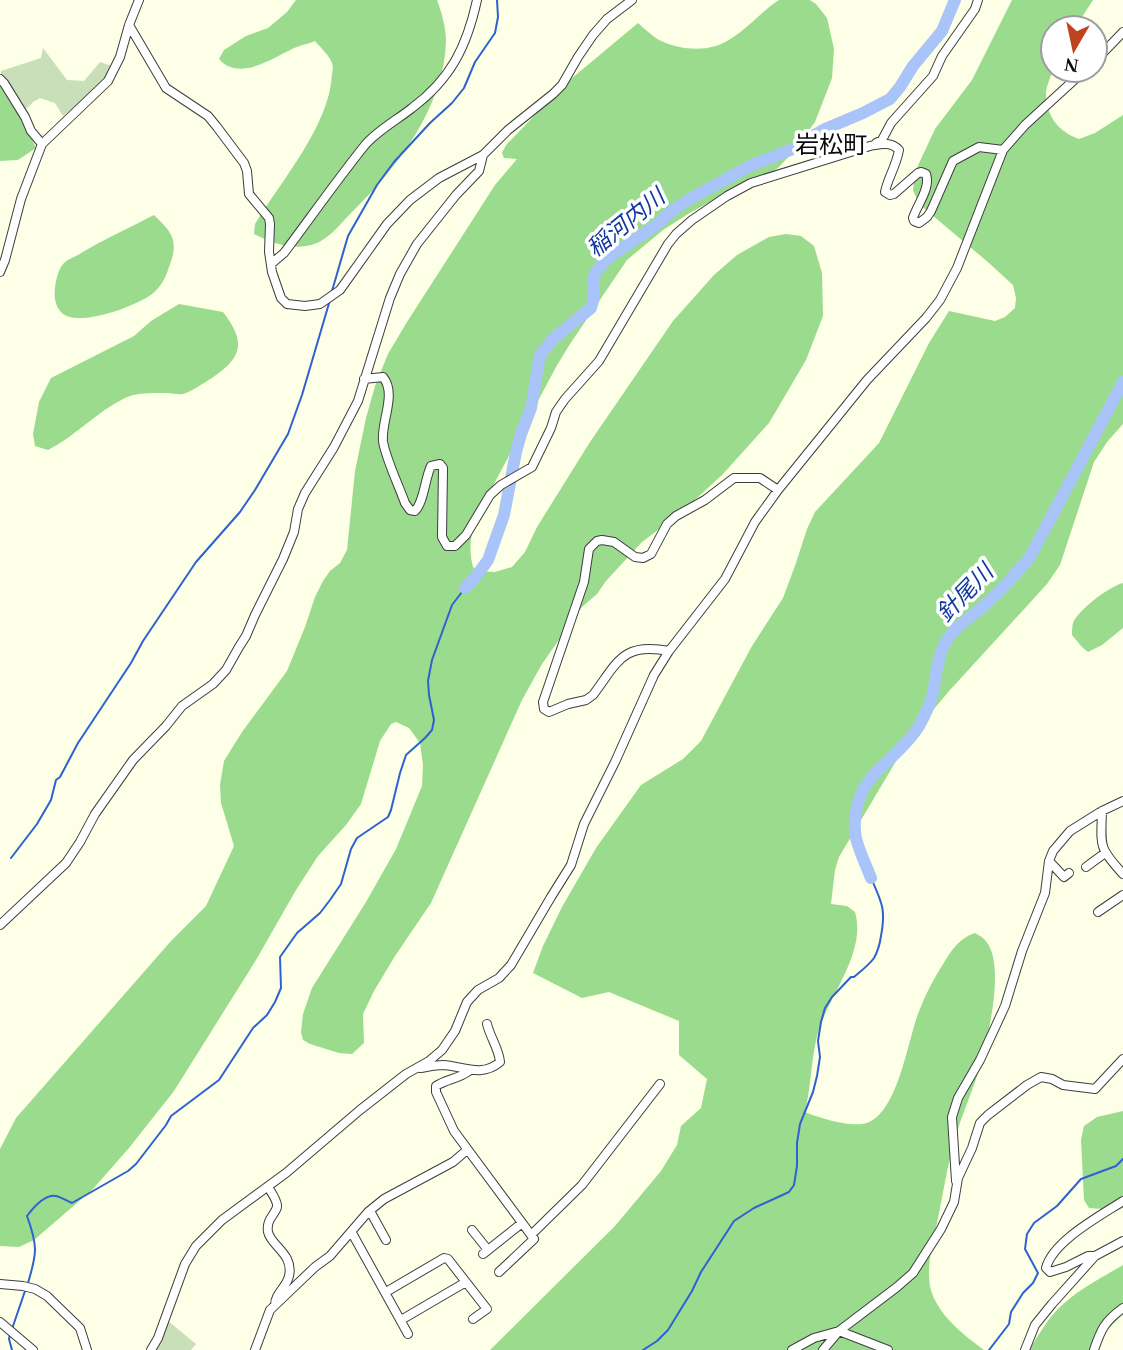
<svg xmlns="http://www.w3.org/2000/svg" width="1123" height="1350" font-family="'Times New Roman','Noto Sans JP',serif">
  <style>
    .forest { fill: #9bdb8e }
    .cemetery { fill: #c8dfb9 }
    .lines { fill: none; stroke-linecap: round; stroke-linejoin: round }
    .stream { stroke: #2e61d1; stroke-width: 2 }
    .river { stroke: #a9c4f8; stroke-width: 12 }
    .minor-casing { stroke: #3d3d3d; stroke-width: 10 }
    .minor { stroke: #fff; stroke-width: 8 }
    .labels { text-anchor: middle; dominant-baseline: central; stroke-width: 7; stroke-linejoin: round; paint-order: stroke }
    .water-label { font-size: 23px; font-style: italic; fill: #10389e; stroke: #fff }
    .quarter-label { font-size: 24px; fill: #0a0a0a; stroke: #fff }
  </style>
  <rect width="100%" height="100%" fill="#fdffe6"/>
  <path class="forest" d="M296,0h141c5,14 9,27 9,42 -2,65 -49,126 -94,170 -11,11 -24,29 -41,33 -20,5 -39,-2 -57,-11l1,-10c26,-43 75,-99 77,-150 1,-3 1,-8 0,-11 -3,-8 -11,-15 -17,-22 -7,3 -14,4 -21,7 -21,10 -55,34 -75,11l5,-9 22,-14 22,-8 19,-16z
    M779,0h31l6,4 11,14 7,31 -2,29 -17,44 -22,30 -15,16 -29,20 -32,10 -29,16 -25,16 -36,30 -57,84 -14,23 -79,149c-6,17 -9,32 -4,51l6,4 16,1 17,-5 13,-15 12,-25 53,-85 83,-121 41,-46 23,-20 32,-18 17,-3 15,2 13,10 8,27 1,43 -17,44 -37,63 -46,51 -39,36 -42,32 -36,39 -9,13 -15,13 -40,57 -20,36 -91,203 -36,53 -21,35 -11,23 1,29 -12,11 -13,-1 -29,-9 -7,-4 -2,-8 2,-18 9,-26 54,-86 30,-53 26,-63 1,-21 -3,-22 -11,-15 -13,-6 -5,2 -11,17 -19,63 -15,21 -28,31 -22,34 -40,70 -82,131 -45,57 -37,42 -58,50 -15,7 -19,-1v-97l16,-31 155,-177 35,-35 28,-60 -13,-43 -1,-18 4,-24 18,-29 45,-61 18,-44 10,-30 8,-16 7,-10 10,-8 7,-13 8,-79 11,-53 9,-32 13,-32 19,-32 88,-137 22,-26 -13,-1 -2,-5 4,-8 59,-61 73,-61c7,6 14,13 21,17 23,11 52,13 73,-2 17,-11 30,-27 47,-38z
    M1012,0h81l-18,28h-22c0,13 2,27 0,39 -1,9 -7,18 -7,27 0,22 13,38 33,45l16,-6 28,-18v309l-16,18 -13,20 -34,103 -13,19 -97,106 -39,46 -72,121 -4,13 -4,34 16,2 8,6c12,42 -28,85 -38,124 -6,25 -6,51 -12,76 14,6 47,16 62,11 31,-11 41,-83 51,-109 7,-19 16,-36 27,-53 8,-13 15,-23 30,-28 3,2 6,3 9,6 23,22 4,96 -3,124 -7,26 -19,50 -26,76 -8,27 -12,56 -18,84 -5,22 -13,52 -4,73 10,23 32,40 51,54h-494l125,-124 46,-55 16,-26 4,-19 20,-18 6,-29 -28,-24v-34l-70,-29 -27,6 -49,-25 10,-27 19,-39 34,-59 45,-63 42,-26 18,-18 51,-95 31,-48 13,-35 11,-34 8,-17 64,-69 50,-100 20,-32 46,10 10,-4 10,-9 1,-10 -3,-13 -24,-22 -70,-59 -6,-14 2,-18 20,-43 37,-49z
    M0,84l25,40 11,24 -18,12 -18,1z
    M154,215c19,18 25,26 15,52 -3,10 -8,20 -17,27 -15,12 -74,34 -90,19 -7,-6 -8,-17 -7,-25 1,-8 3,-19 9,-25 3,-3 10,-6 14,-8 24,-15 51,-27 76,-40z
    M179,304l44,8c23,30 20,45 -11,66 -9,5 -19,13 -29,16 -5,1 -11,-1 -16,-1 -14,0 -29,-1 -42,5 -29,14 -49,38 -77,52l-13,-4 -2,-12 6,-32 12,-24 83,-42 17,-15z
    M1123,583v45l-21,17 -14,7 -6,-5 -10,-12c0,-4 0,-8 1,-12 5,-13 37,-37 50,-40z
    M1123,1111v97l-6,2 -28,-2 -5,-8 -3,-60 3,-14 13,-9z
    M1123,1265v49l-17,17 -15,19h-62c9,-14 18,-30 29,-41 19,-19 43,-31 65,-44z"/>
  <path class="cemetery" d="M43,48l24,32 17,1 16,-19 12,4 -14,22 -35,28 -8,-13 -15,-5 -7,4 -9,9 -23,-34v-6l40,-13z
    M168,1321l28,23 -5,6h-35z"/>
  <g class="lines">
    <path class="stream" d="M332,291l16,-55 29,-51 17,-23 36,-39 22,-20 12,-15 11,-26 20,-29 3,-16 -1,-17
      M11,858l26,-34 14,-24 5,-20 4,-3 18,-34 53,-80 12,-22 53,-79 44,-50 15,-22 33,-56 14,-39 28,-95
      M28,1283c9,-30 10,-37 -1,-67 6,-8 17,-22 29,-20 5,1 11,5 16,7l56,-32 8,-7 30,-39 5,-9 48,-36 34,-52 14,-13 8,-13 6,-14 -1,-31 17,-24 23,-20 10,-13 11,-16 10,-35 6,-11 31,-21 3,-7 9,-37 6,-18 19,-17 7,-8 2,-10 -5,-25 -1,-14 4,-21 20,-55 13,-17
      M12,1329l13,-38
      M10,1334l-1,5 3,11
      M643,1350l14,-9 11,-11 24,-39 9,-19 33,-51 20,-13 35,-16 5,-7 3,-19v-23l3,-19 13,-32 4,-16 3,-19 -2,-16 3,-19 4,-14 7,-11 19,-20h3c7,-6 15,-12 20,-19 4,-7 6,-15 7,-22 5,-27 1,-33 -10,-58
      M989,1350l20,-26 2,-12 12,-19 10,-10 5,-10 -13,-24 2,-15 7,-11 23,-17 24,-27 35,-13 7,-7"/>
    <path class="river" d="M465,588l9,-9 14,-19 16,-45 12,-63 5,-18 10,-26 9,-53 14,-17 37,-30 3,-11 -1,-16 2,-8 10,-12 7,-6 43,-29 18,-16 18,-12 61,-33 46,-18 3,-4 24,-14 38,-16 27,-14 10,-12 13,-21 29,-35 13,-31
      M871,878c-5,-13 -12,-27 -15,-40 -4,-20 2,-46 16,-61 15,-17 35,-31 47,-51 5,-9 10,-19 13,-29 4,-17 4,-36 12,-52 8,-17 29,-29 42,-41 16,-15 31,-31 44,-47l93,-175"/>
    <g class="minor-casing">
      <path id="minor" d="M129,25l37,63 42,28 9,11 27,36 3,8 2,23 20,24 1,6 -1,28 3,20 9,26 6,6 18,2 15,-2 20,-14 47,-66 23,-24 29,-22 44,-23 25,-25 45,-36 9,-9 16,-28 15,-22 14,-16 25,-19
        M1095,61l28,-29
        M0,79l4,4 21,34 6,14 11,13
        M876,143l6,-3 9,-17 42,-47 9,-20 33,-47 3,-9
        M271,264l13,-11c27,-36 53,-73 81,-108 13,-15 32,-25 47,-37 39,-29 55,-62 65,-108
        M0,272l5,-12 16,-61 21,-55 66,-63 12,-24 9,-32 10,-25
        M364,379l19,-2c14,17 -2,44 0,64 2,16 16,45 22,62l5,7 5,1c9,-9 10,-33 16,-45l9,-2 3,4 -1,69 5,9h8l11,-11 24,-40 11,-10 31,-18 19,-39 5,-16 9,-13 34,-38 69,-117 8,-10 16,-14 35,-24 24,-13 119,-37c11,-2 21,-5 29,4 -3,17 -11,27 -14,42l5,3 4,-1 24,-21 3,-1 5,2c5,14 -9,31 -13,44l1,3 5,2 8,-6 4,-6 22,-50 26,-14 24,3
        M669,651c-47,-9 -51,11 -76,44l-7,5 -18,4 -19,8 -5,-3 -1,-7 41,-120 5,-33 8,-8 5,-1 12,2 21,15 8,1 8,-4 16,-30 9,-8 29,-16 29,-22h26l18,12
        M1102,811c-1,35 -4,36 21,63
        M1049,861l15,16 5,-4
        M1086,867l19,-14
        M1098,912l25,-17
        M0,925l66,-62 14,-21 15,-28 38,-54 33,-34 16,-20 31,-22 13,-14 13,-23 7,-11 9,-21 28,-56 11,-27 4,-23 7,-16 29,-46 24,-46 32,-103 10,-24 17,-30 39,-49 23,-24 4,-16
        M420,1068c7,-1 16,-3 23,-3 20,1 38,13 57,-3 -1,-13 -10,-25 -13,-38
        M469,1071c-11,8 -22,8 -33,15v6l18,39 80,108 -35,33
        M956,1181l-4,-64 6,-19 22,-38 25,-54 17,-55 23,-58 4,-32 4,-10 17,-20 32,-20 21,-10
        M268,1187c3,5 10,14 9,20 -2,8 -11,12 -9,25 3,14 26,22 21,44 -2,11 -14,17 -14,29
        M370,1211l16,29
        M472,1230l16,20
        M352,1233l56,101
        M531,1235l51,-50 78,-101
        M483,1254l39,-31
        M1095,1256h-7l-22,11 -16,5 -4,-4c7,-27 54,-52 77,-67
        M0,1284l23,2 12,3 12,7 33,32 7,22
        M386,1292l58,-34 4,1 39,50 -14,10
        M401,1320l65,-38
        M0,1322l33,28
        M151,1350l7,-12 27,-74 11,-18 26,-26 64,-47 74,-63 46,-36 23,-13 13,-11 13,-19 12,-29 11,-12 21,-12 12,-13 40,-68 20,-32 13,-41 31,-62 39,-87 15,-24 56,-72 30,-57 23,-32 89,-110 59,-62 14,-18 17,-32 46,-118 22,-25 60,-55
        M255,1350l15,-40 45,-43 15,-11 38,-44 16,-13 69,-37 14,-12
        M792,1350l22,-12 25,-7 49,19
        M823,1350l16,-19 58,-44 16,-14 28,-44 13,-27 4,-24 14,-30 8,-25 8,-8 39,-30 14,-8 11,2 11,6 32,4 28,-30
        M1025,1350l10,-25 17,-21 43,-48 28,-15
        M1094,1350c7,-21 11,-29 29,-42"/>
    </g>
    <use href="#minor" class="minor"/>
  </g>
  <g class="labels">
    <g class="water-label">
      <text transform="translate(626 223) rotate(-39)">稲河内川</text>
      <text transform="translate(965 593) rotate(-46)">針尾川</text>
    </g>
    <g class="quarter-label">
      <text x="831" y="145">岩松町</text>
    </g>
  </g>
  <g transform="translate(1074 49) rotate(189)"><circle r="33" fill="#ffffff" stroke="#9d9d9d" stroke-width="2"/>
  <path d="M0-5L12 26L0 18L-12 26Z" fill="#bd441e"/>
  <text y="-10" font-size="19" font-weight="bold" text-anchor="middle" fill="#0a0a0a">N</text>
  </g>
</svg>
